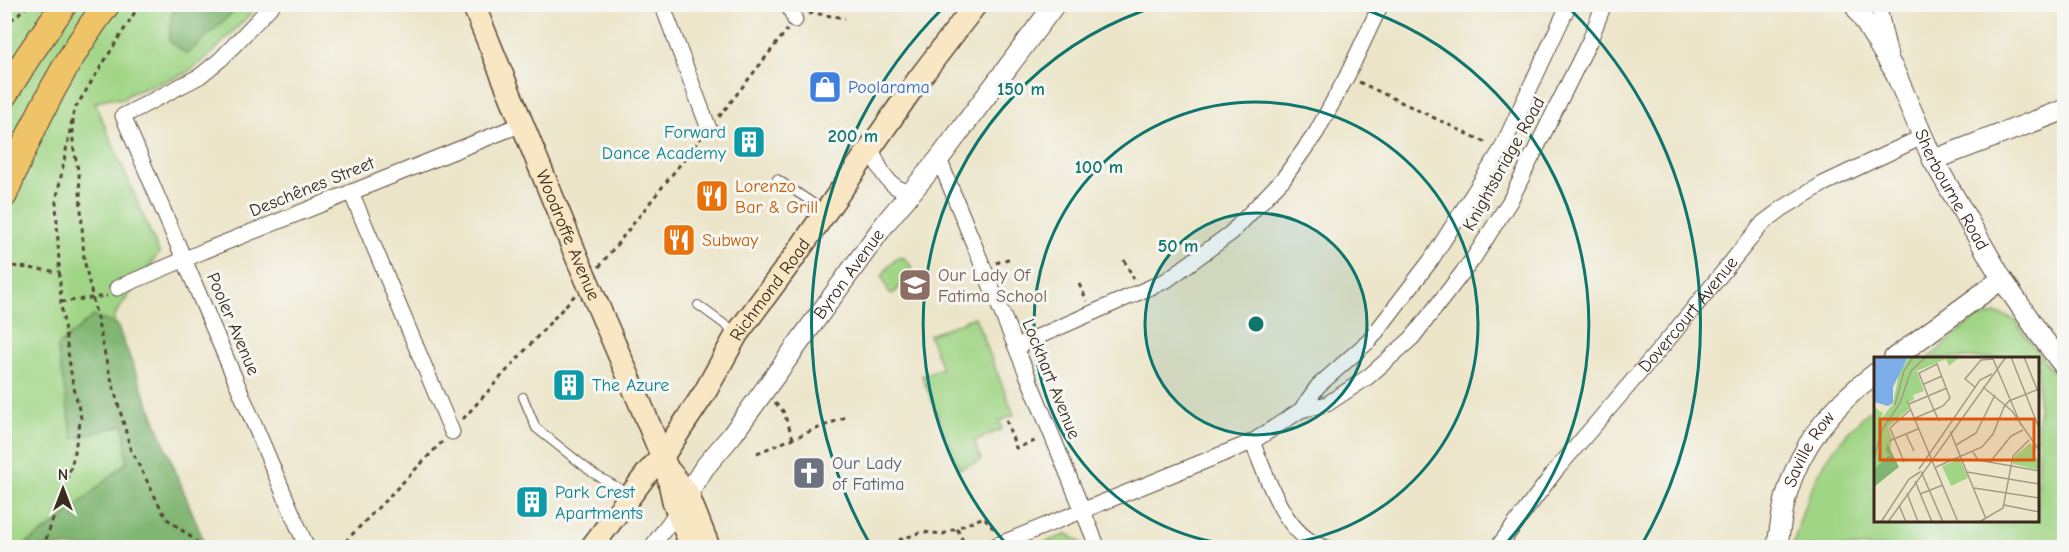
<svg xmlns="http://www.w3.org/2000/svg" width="2069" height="552" font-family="'Comic Neue',sans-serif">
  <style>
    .green { fill: #a0d585; stroke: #6e8052; stroke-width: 1.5 }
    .forest { fill: #80b672; stroke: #5e7048; stroke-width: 1.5 }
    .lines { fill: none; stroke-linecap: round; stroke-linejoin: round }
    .service-casing { stroke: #564638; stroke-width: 10 }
    .minor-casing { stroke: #564638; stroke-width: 17 }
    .tertiary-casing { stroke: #564638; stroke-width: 22 }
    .secondary-casing { stroke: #564638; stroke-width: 25 }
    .trunk-casing { stroke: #564638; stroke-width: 28 }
    .path { stroke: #564638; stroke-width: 3; stroke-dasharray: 4.5 4.5; stroke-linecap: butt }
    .service { stroke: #fff; stroke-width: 8 }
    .minor { stroke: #fff; stroke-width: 15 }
    .tertiary { stroke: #fff; stroke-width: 20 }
    .secondary { stroke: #f9e7c3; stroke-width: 22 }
    .trunk { stroke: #efc469; stroke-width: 26 }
    .ring { fill: none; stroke: #0f766e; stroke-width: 3 }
    .labels { text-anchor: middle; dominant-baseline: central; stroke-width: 6; stroke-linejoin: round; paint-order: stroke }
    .shop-label { font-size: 18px; fill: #366cbe; stroke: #f6f6f2; text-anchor: start }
    .culture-label { font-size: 18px; fill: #0d838f; stroke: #f6f6f2; text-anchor: start }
    .street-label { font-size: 18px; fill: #3b2a1e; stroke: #f6f6f2 }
    .food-label { font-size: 18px; fill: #c56008; stroke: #f6f6f2; text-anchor: start }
    .education-label { font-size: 18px; fill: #785e54; stroke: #f6f6f2; text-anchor: start }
    .worship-label { font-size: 18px; fill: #5b616d; stroke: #f6f6f2; text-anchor: start }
    .inset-road { fill: none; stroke: #a59a85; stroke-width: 1.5 }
    .view { fill: #df570d; fill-opacity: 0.15; stroke: #df570d; stroke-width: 3 }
    .inset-edge { fill: none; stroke: #3b2a1e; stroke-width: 3 }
    .centre { fill: #0f766e; stroke: #f6f6f2; stroke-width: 3 }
    .ring-label { font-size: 18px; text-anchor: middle; font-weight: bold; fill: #0f766e; stroke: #f6f6f2; stroke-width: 6; stroke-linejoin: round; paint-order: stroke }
  </style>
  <rect width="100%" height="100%" fill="#f6f6f2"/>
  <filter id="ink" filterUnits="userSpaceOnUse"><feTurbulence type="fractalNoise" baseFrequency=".0167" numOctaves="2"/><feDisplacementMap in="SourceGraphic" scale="12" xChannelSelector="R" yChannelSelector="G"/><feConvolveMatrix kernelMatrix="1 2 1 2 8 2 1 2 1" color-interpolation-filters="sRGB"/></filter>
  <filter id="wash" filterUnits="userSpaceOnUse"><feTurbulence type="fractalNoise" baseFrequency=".008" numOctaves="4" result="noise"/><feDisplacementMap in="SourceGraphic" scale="24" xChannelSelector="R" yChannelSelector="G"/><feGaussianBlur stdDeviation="1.35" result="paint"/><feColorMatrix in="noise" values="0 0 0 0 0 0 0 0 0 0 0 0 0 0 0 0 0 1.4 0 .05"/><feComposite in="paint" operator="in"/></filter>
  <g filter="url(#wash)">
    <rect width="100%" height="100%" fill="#ece5c9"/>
    <path class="green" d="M10,4l249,1 -50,51 -24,18 -54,19 -8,6 -15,-1 -13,5 64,150 -45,63 13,146 -69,60 -37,25 -16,1v-539z
      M898,257l6,1 8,9 -4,11 -14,15h-5l-7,-17 4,-6z
      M1996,314l13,3 7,5 28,39 20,23v95l-4,10 4,3v55h-271c14,-62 34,-99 82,-141l1,114h162v-162h-109l45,-39z
      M975,317l39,98 -15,6 3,8 -28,12 7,19 -22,9 -37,-93 20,-8 -13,-33z
      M1068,534l12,8 2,5h-50z"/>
    <path class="forest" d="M177,5v-1l64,1 -54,49 -18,-13 2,-24z
      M93,316l23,9v-2l90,224h-185l37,-25 69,-60 -3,-37 -51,14 -16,-92z"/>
  </g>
  <g filter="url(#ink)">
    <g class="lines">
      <g class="service-casing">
        <path id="service" d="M777,179l48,32
          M698,305l37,27
          M523,397l13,31 58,46 36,20"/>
      </g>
      <g class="minor-casing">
        <g id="minor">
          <path d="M273,4l-52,55 -21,17 -77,40 184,432"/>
          <path d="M662,4l47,125"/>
          <path d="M788,4l7,16"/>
          <path d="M1878,4l12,52"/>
          <path d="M871,147c7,20 17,43 40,45"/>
          <path d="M939,159l159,389"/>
          <path d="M351,192l101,240"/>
          <path d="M117,288l87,-37 318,-127"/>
          <path d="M1017,346l150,-66 64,-47 52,-54 33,-46 31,-57 34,-72"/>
          <path d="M1301,410l17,-24 52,-46 61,-80 70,-110 68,-146"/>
          <path d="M1252,442c16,35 32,98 76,106"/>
          <path d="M651,548l26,-36"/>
          <path d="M990,548l262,-106 49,-32 26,-6 41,-27 44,-39 61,-79 37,-58 80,-161 14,-36"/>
          <path id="s1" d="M1497,548l59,-78 115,-134 92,-113 20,-15 40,-24 99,-47"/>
        </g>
      </g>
      <g class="tertiary-casing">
        <g id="tertiary">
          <path id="s2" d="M1854,4l40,66 39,90 69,119 36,53 26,34"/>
          <path d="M1933,160l131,-50"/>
          <path d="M1894,358l108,-79"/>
          <path id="s3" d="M680,507l24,-39 28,-33 155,-214 52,-62 116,-155"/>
          <path id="s4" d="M1777,548c3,-18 5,-38 10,-55 15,-51 47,-89 89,-120"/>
        </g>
      </g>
      <g class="secondary-casing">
        <g id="secondary">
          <path id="s5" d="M473,4l105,256 62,143 26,63 8,37 18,45"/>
          <path d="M670,472l17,21 22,55"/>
          <path id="s6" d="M591,548l57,-76 14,-15 43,-65 32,-58 55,-74 126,-180 58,-76"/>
        </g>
      </g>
      <g class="trunk-casing">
        <path id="trunk" d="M4,95l23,-37 37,-54
          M4,195c27,-68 59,-133 103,-191"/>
      </g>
      <path class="path" d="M809,14l3,-1 33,5
        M4,26l26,-22
        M1359,82l130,62
        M719,117l68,-87
        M73,120v25l6,30 5,84 23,105 24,86 35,68 30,23 2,7
        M1124,260l10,19
        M996,263l15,-5
        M4,265l56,7
        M599,267l102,-129
        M1079,284l8,17
        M61,302l46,-6
        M775,403l8,8 10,27
        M463,419l112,-124
        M1006,420l10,28 19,-7
        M757,453l91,-37
        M899,540l23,-8 21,2 14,-6
        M963,541l-6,-13 27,-11 10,12
        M43,548l29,-84 9,-46 -9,-39 -11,-75 -5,-102 18,-92 66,-106
        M339,548l103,-106"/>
      <use href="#service" class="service"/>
      <use href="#minor" class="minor"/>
      <use href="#tertiary" class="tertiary"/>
      <use href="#secondary" class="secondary"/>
      <use href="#trunk" class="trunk"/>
    </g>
  </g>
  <circle cx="1256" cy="324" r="111" fill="#0f766e" fill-opacity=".12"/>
  <g class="ring">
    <circle cx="1256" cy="324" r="111"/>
    <circle cx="1256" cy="324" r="222"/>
    <path d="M1009 547A333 333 0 0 1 1161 5M1351 5A333 333 0 0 1 1503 547"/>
    <path d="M871 546A445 445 0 0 1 944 7M1568 7A445 445 0 0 1 1641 546"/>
  </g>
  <defs>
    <g id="shop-square" transform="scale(1.725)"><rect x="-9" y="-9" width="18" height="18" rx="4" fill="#3f7fe0" stroke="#f6f6f2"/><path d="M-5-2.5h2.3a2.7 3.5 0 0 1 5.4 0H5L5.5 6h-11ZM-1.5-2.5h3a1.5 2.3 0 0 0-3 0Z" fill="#fff"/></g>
    <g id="building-square" transform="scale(1.725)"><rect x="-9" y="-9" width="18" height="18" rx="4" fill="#0f9aa8" stroke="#f6f6f2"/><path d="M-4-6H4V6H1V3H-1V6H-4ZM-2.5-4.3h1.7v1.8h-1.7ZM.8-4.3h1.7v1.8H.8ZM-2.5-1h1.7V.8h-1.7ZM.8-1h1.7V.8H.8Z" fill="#fff"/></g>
    <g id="restaurant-square" transform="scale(1.725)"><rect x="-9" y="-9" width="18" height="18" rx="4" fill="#e8710a" stroke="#f6f6f2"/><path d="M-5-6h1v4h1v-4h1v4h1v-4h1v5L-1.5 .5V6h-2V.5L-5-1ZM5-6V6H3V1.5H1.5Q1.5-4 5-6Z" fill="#fff"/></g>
    <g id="school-square" transform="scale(1.725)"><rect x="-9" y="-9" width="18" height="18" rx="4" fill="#8d6e63" stroke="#f6f6f2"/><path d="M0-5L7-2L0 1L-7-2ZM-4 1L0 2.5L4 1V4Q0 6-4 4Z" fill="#fff"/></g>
    <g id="church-square" transform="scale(1.725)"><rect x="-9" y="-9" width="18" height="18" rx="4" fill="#6b7280" stroke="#f6f6f2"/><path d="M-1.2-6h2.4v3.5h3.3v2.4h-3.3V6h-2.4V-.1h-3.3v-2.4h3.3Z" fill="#fff"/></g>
  </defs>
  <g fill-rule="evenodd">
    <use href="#shop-square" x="825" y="87"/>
    <use href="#building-square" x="749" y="142"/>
    <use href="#restaurant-square" x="712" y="196"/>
    <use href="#restaurant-square" x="679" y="240"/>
    <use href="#school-square" x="915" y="285"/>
    <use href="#building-square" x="569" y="385"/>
    <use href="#church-square" x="809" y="473"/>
    <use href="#building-square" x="532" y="502"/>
  </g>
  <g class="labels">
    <g class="shop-label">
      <text x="848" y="87">Poolarama</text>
    </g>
    <g class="culture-label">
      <text x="726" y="132" text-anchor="end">Forward<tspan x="726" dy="21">Dance Academy</tspan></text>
      <text x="592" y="385">The Azure</text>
      <text x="555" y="492">Park Crest<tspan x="555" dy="21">Apartments</tspan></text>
    </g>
    <g class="street-label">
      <text transform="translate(1504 164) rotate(-61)">Knightsbridge Road</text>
      <text transform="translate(312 187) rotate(-22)">Deschênes Street</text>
      <text stroke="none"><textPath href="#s2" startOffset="210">Sherbourne Road</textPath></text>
      <text stroke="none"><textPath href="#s5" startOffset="250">Woodroffe Avenue</textPath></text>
      <text stroke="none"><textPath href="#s3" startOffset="288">Byron Avenue</textPath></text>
      <text stroke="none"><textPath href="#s6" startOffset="315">Richmond Road</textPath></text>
      <text stroke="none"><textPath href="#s1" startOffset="302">Dovercourt Avenue</textPath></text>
      <text transform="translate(233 324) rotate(67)">Pooler Avenue</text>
      <text transform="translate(1051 379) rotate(68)">Lockhart Avenue</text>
      <text stroke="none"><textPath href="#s4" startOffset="105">Saville Row</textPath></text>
    </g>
    <g class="food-label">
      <text x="735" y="186">Lorenzo<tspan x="735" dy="21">Bar &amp; Grill</tspan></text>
      <text x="702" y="240">Subway</text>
    </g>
    <g class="education-label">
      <text x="938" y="275">Our Lady Of<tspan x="938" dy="21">Fatima School</tspan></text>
    </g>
    <g class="worship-label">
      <text x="832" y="463">Our Lady<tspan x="832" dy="21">of Fatima</tspan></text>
    </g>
  </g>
  <g transform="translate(1874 357)">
    <rect width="165" height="165" fill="#ece5c9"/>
    <path d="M35,0h51l-11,9 -3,-7 -29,12 7,20 -11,4 1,5 -7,3 2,6 -21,18 4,11 -2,16 -16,15v-62l9,6 -3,7 13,-16 6,-31zM156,86l6,7 -3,6 6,3v11l-26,-6 1,-7zM86,102l8,19 -17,8 -9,-20z" fill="#a0d585"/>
    <path d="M13,86l12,24 -25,20v-18l16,-15 -4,-2z" fill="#80b672"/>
    <path d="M0,0h34l-15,30v16l-5,3 -14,-4z" fill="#7daee9"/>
    <path class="inset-road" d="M137,0l28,71M150,0l15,37M50,27l18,-8M101,30l-10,-8 16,-19 12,-1 28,66M109,30l29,24 27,39M33,44l51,121M35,47l38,-16M21,48l9,-34 9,-14M129,51l6,-7 30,-12M41,61l12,-5 7,-3 9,-4 7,-8 -13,-34 -18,9 9,23 6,14 5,11M76,74l36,88M32,77l8,17M15,84l29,-12M82,88l20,-12 19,-38M99,95l5,8 61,11M0,101l8,-28 18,-27 11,-32 15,-14M30,105l-14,-34 20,-18M116,105l21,-26 12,-6M62,110l46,-20 11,-13 11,-27M45,112l61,-89 12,-6M47,114l22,51M93,115l72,12M41,124l17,41M100,131l65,10M33,136l11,29M46,137l23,-9M25,148l7,17M130,148l35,7M7,165l28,-43 11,-7M14,165l118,-165M105,165l24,-14 10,-52 16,-16M120,165h24"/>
    <path class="view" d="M6,62h154v41h-154z"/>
    <rect width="165" height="165" class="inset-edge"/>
  </g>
  <circle cx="1256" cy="324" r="9" class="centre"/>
  <g class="ring-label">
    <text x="1021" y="95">150 m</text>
    <text x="853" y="142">200 m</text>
    <text x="1099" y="173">100 m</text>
    <text x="1178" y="252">50 m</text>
  </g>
  <rect width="2069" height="552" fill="none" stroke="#f6f6f2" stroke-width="24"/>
  <g transform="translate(63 489)" stroke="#f6f6f2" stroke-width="4.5" paint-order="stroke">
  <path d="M0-4.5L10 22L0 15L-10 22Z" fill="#3b2a1e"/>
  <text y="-9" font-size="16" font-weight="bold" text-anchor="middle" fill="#3b2a1e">N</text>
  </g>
</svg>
